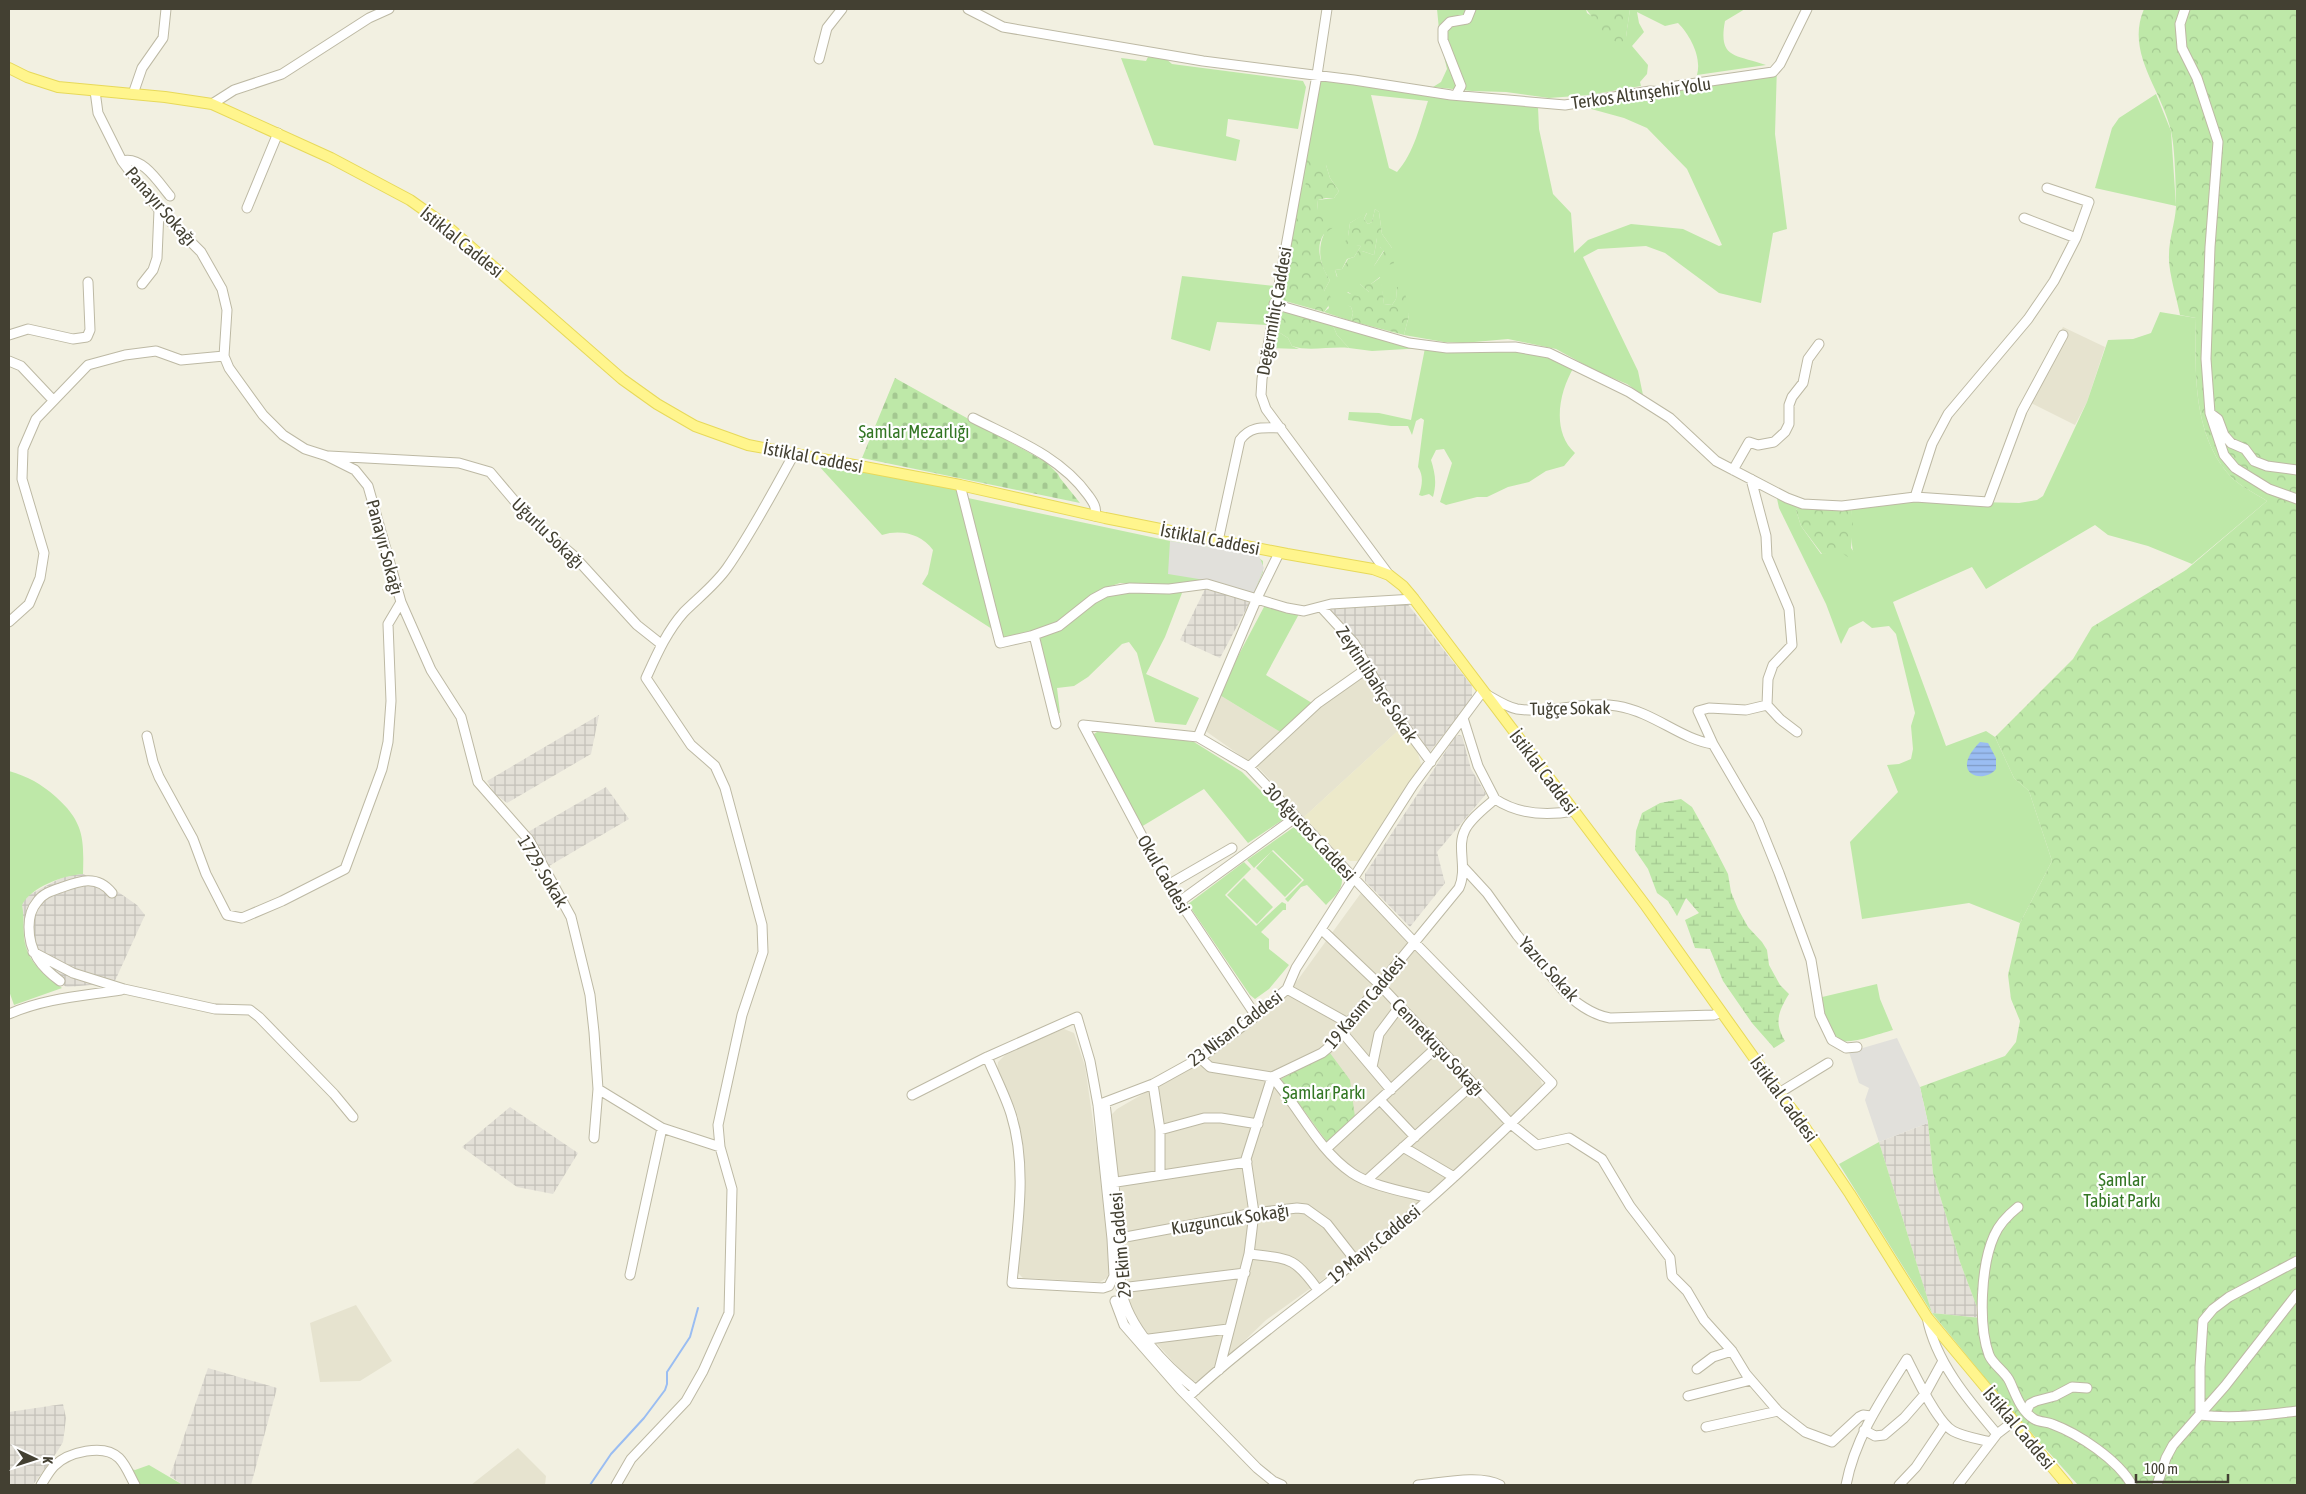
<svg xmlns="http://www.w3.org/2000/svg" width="2306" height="1494" font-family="'Asap Condensed',sans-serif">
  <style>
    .residential { fill: #e6e3cf }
    .industrial { fill: url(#industrial-grid) }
    .education { fill: #ece9ca }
    .grass { fill: #bee8a8; fill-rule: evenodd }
    .forest { fill: url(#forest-crowns) }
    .wetland { fill: url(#wetland-marsh) }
    .cemetery { fill: url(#cemetery-stones) }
    .parking { fill: #e1e0db }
    .water { fill: url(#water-rules) }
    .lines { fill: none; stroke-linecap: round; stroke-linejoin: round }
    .stream { stroke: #9abdf2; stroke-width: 2 }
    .minor-casing { stroke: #bdb9a4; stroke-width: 11 }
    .major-casing { stroke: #e7d95a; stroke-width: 12 }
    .minor { stroke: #fff; stroke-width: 9 }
    .major { stroke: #fff58d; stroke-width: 10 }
    .labels { text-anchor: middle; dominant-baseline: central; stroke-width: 4.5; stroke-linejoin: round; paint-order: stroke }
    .street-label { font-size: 18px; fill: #434032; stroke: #fff }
    .park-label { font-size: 18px; fill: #337624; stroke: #fff }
  </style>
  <defs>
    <pattern id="industrial-grid" width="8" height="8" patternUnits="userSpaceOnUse" patternTransform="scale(1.25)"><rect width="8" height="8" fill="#e3e0d7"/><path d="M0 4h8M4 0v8" fill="none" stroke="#c4c1b9"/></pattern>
    <pattern id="forest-crowns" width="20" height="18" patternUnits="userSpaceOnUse" patternTransform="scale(1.25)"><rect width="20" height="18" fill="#bee8a8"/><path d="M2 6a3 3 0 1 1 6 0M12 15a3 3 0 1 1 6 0" fill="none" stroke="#a4c891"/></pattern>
    <pattern id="wetland-marsh" width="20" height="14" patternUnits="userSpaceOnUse" patternTransform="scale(1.25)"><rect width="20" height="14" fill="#bee8a8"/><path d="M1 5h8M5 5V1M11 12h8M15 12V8" fill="none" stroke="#a4c891"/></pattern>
    <pattern id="cemetery-stones" width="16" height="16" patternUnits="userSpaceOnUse" patternTransform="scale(1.25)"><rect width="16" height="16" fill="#bee8a8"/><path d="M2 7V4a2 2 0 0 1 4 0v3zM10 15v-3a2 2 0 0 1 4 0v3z" fill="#a4c891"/></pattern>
    <pattern id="water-rules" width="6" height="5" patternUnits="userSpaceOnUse" patternTransform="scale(1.25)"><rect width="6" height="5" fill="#9abdf2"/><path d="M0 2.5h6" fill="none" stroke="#7f9bc5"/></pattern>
  </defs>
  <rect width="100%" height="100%" fill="#f2f0e1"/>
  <path class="residential" d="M2063,327l42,20 -18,55 -12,23 -50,-25z
    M1368,673l34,54 -98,90 -48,-52 57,-54z
    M1218,694l64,39 -31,30 -44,-31 -4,-10z
    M1361,893l179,186 2,5 -1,8 -146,136 -129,92 -64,62 -12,-1 -53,-60 -8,-21 -19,-177 2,-9 5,-5 98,-57 45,-33 26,-23z
    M1064,1029l10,4 11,33 20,138 5,65 -3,9 -7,4 -77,-4 -5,-5 6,-87 -3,-53 -5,-23 -19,-39 1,-9 11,-11z
    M356,1305l36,56 -32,20 -40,1 -10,-59z
    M518,1448l28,28 -1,9h-74z"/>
  <path class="industrial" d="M1205,589l46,11 -31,58 -40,-18z
    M1406,602l66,84v13l-44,55h-2l-57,-93 -42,-53z
    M599,715l-8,39 -84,49 -12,-9 -8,-13z
    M1459,735l3,1 9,33 15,25 -49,58 8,31 -35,44 -45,-46v-7l90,-137z
    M606,787l23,32 -80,47 -21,-34z
    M83,874l28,13 26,18 8,10 -31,68 -47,4 -22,-11 -19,-28 -4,-43 3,-8 34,-18 11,-4z
    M510,1107l68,46 -25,41 -36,-7 -55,-40z
    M1928,1123l5,50 27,89 21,56 -49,-5 -53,-171z
    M208,1368l69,20 -26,97h-68l-13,-9z
    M63,1404l3,14 -3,24 -6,10 -24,33h-24v-73z"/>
  <path class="education" d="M1402,727l16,27 4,13 -63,94h-9l-10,-6 -36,-38z"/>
  <path class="grass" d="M1437,9h149l1,4 39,24 4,-28h115l-20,12c-7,38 10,33 41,44l-69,10c5,-18 -7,-40 -19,-52l-13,3 -28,-14 2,11 5,9 -12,14 16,19 -1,9 -7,8 1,4 -52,9 -40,3 -43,-6 -34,-1 -39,-4 8,-5 6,-13 -7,-29z
    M1148,57l17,1 7,6 131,17 3,6 -8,42 -70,-10 -2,17 14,4 -4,21 -82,-16 -33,-87 25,3z
    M1777,65l-2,69 12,95 -14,4 -12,70 -42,-10 -54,-40 -19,-7 -48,3 -15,8 55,114 5,24 -16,-11 -29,-12 -42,-23 -48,-10 -45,4 -19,-1 -40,-7 5,-20 -12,-27 -1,11 -4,6 -8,-1 -4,-27 -9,7h-11l9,8v6h-12l-9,-6 -7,9 10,6 2,6 -2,8 -27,-9 5,-4 -5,-17 6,-11c-10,-13 -13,-31 -6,-46l-7,-24 1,-10 16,-2 5,-7 -9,-13 -4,-13h-21c4,25 -2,31 -12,54l26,-139 219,27 1,22 14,65 18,19 3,40 14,-13 43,-16 52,5 36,17 3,-1 -35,-76 -40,-41 -23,-10 -40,-11 51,-12 27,-1 88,-18zM1371,95l57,6c-8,24 -14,52 -31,71l-8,-4zM1375,209l4,3 3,22 10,14 -18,18 10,-16 -4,-3v-9h-3l-3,17 -12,-4 -25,26 -2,-7 7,-1 5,-10 7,-2 7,-11 -9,-2 -4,-8 2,-13 17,-10 -3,6 4,5 4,-2z
    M2156,94l15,37 5,75 -81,-18 17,-60 7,-10z
    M1182,276l93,10 -9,39 -49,-3 -7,29 -39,-12z
    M2160,312l36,6c-1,53 -4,118 36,160 10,9 24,16 35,23l-75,63 -44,-18 -40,-11 -13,-10 -109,64 -14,-22 -79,35 53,144 40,-15 9,6 19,41 15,13 23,70 -32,62 -51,-20 -107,16 -12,-77 48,-50 -11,-27 12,-1 12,-5 2,-10 -2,-23 4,-13 -19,-79 -7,-8 -17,2 -9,-7 -14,7 -8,16 -15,-40 -47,-96 -3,-14 23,12 -3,4 5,16 20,28 11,-2 22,2c-4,-9 -2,-36 -3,-48l47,-6 121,3 18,-3 6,-4 44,-94 21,-62 25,-1 18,-6z
    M1331,321l77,22 127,5 39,19c-15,25 -23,64 1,86l-11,13 -18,5 -17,11 -21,5 -21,10h-10l-31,8 -6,-3 12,-39 -8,-14 -8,1 -5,10c4,13 6,23 2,37l-4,-3 -7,2 -3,-1c3,-9 5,-19 -1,-28l6,-47 -3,-2 -5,3 -4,14 -4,-9h-17l-43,-6 1,-8 30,1 32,7 14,-72 -53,3 -23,-3 -12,-13z
    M1274,329l14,9 4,8 7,3 -29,-1z
    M818,465l53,5 87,18 34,141 -70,-45 6,-10 5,-24c-12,-16 -32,-21 -51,-15z
    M968,498l202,43 84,13 9,7v11l-9,21 -43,-12h-19l-21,4 -51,-2 -12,4 -48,35 -18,7 -39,10z
    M1120,591l62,2 -17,44 -19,37 53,24 -13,27 -31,-3 -18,-69 -8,-11 -7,2 -34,33 -14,9 -17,2 3,25 -9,1 -19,-74 27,-9 39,-30z
    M1265,605l34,9 -33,61 46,28 -30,30 -64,-39z
    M1100,730l71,8 23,4 48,30 45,45 -39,26 -44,-54 -63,38 -48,-88 1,-5z
    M9,771c20,6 31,12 47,26 28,25 28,42 27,77 -19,1 -52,13 -61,31 3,14 0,29 4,42 5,18 22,31 36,41l-48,17 -5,-14z
    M1294,827l48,51c1,12 -8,19 -16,27l-19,-20 -6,2 -13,15 -3,-3 19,-19 -31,-30 -19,18 -7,-8z
    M1272,851l30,29 -17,17 -29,-29z
    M1244,862l7,7 -26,26 31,31 26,-24 4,2v6h-3l-22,22 8,7v10l20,16 -20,24 -14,10 -5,-4 -62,-91z
    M1244,878l29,29 -16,17 -30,-29z
    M1877,984l3,15 13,31c-13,3 -49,18 -59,8 -6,-7 -12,-31 -16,-40z
    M1879,1142l53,171 -93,-149z
    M149,1465l34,20h-45l-7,-16 4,1z"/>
  <path class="forest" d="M1586,9h44l-4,28 -6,8 -15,-11z
    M2144,9h153v1476h-219l-66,-74 -80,-98 49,5 -21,-56 -27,-89 -5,-50 -8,-36 85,-31 11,-14 4,-21 -9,-22 -3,-24 12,-52 32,-62 -23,-70 -15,-13 -19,-41 78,-78 19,-32 94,-57 81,-69c-11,-7 -25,-14 -35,-23 -40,-42 -37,-107 -36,-160l-16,-3c-3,-17 -12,-43 -11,-60 0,-16 6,-32 7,-48 0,-17 -1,-60 -5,-76 -9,-41 -46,-78 -27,-122z
    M1310,154l4,8 12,3 4,13 9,13 -5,7h-8l-8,2 -1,10 12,1 8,14c-4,3 -10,6 -13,9 -10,13 -2,35 6,46l-6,11 5,2 3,8 -8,11 -46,-13c5,-26 8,-54 15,-79 8,-28 19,-31 9,-63z
    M1375,209l4,3 3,22 10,14 2,16 -20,2 10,-15 -4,-4v-9h-3l-3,17 -12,-4c0,10 -11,22 -16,31l-6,2 -5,-14 7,-1 6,-10 6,-2 7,-11 -17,-2 4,-8 2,-13 17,-11 -3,7 4,5 4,-2z
    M1381,277l3,27 8,1 4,-6 1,-12 7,-1 5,29 -5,20 -53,-14 2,-8 -2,-6 -14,-6 4,-9c10,0 17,6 28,6v-6l-9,-8h11z
    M1277,309l54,12 6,14 12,13c-18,-2 -41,4 -57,-2l-4,-8 -14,-9z
    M1799,506h52l2,20 -2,22 7,9 -6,3 -10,-7 -20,1 -21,-28 -5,-16z
    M1330,1053l20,27 5,37 -28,25 -46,-63z"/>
  <path class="wetland" d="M1681,799l11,8 19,34 17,33 3,18 7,17 10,18 14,15 5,8 2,15 11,20 9,9c-11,18 -15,29 -4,47l-11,7 -22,-25 -29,-42 -13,-32 -15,-1 -10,-28 14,-7 -13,-15 -9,18 -9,-15 -11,-8 -9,-24 -13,-19 1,-19 6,-18 18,-10z"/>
  <path class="cemetery" d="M895,378l151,84 12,12 2,4 20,25 -218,-45z"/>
  <path class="parking" d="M1170,541l84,13 5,2 5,12 -10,25 -43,-12 -43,-7z
    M1897,1038l23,49 8,36 -49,19 -14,-42 4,-12 -10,-5 -10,-31z"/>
  <path class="water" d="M1980,742l8,1 8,15v11c-13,16 -48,5 -16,-27z"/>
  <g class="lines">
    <path class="stream" d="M590,1485l21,-31 33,-36 21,-28 2,-6v-12l23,-35 8,-29"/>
    <g class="minor-casing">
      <path id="minor" d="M968,9l35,18 200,34 151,19 97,15 114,10 85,-14 14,1 12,-6 97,-14 7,-8 27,-55
        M1327,9l-10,66 -55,304 -1,16 5,14 123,166
        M2185,9l-5,15 2,24 15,30 21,64 -8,105 -4,112 4,54 14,42 11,13 34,21 28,10
        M819,59l8,-31 15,-19
        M95,91l3,22 24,48 37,49 42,42 21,37 5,21 -3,46 5,12 34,47 20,20 22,14 22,7 28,14 13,16 33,116 30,68 30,47 17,65 51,58 42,77 19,78 4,37 4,57 -4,49
        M133,94l9,-26 21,-30 3,-29
        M1456,95l5,-9 -18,-46v-11l7,-7 17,-3 4,-10
        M212,104l22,-14 48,-16 87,-56 20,-9
        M122,161c20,-6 37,22 48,35
        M2047,188l42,14 -13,36
        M247,208l31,-75
        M142,284l11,-14 4,-12 2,-48
        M1274,304l135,39 38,5 68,-1 34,6 80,39 41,26 46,43 71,37 16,6 39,2 73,-9 73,5 34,-91 41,-76
        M9,335l19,-6 45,10 14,-2 3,-7 -2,-48
        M9,361l12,5 32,34
        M2210,413l8,6 6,16 7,8 14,6 9,12 13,5 30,4
        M973,418c41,21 87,38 115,77 5,7 9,12 7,21
        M329,456l130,7 31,9 39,46 45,38 63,69 24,19
        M1733,470l16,-28 9,3 16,-3 11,-10 4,-8v-19l3,-8 11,-14 5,-24 11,-15
        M1751,479l15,57 1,21 22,52 3,36 -19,20 -5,14 -1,26 13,14 17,13
        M960,485l40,158 31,-7 28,-10 34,-27 13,-7 24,-4 39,1 38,-5 80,24 17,3 27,-7 83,-5
        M1915,497l17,-53 16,-30 80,-95 26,-38 22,-43 -52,-20
        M1218,541l22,-101c11,-15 24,-12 41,-12
        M1321,607l33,36 37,65 40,54
        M9,622l20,-18 11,-26 4,-25 -22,-74 1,-30 13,-30 52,-54 37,-10 31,-4 25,9 43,-4
        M1034,635l22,89
        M1767,705l-21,5 -37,-2 -11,3 15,33 45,77 21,52 32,87 9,55 12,25 14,8 11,-1
        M1463,718l15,48 17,33
        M1083,725l83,156 90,135
        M1083,725l115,12
        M147,736l6,26 6,15 34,62 13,35 21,41 15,3 40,-17 63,-32 37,-100 6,-27 3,-41 -3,-77 13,-22
        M1249,767l69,-64 51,-36
        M1464,868l23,25 30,42 45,54c12,13 30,26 48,29l104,-3 7,-3
        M1168,885l64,-37
        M1179,902l117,-85
        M1321,929l58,55 132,140 26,21 32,-7 33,21 28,47 40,52 2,18 15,15 17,29 28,31 14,23 32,37 27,21 27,10 27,-25 4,-2 8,1
        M33,952l40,21 51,16 91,20 35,1 9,7 75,77 19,23
        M60,981c-19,-14 -31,-29 -31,-54 0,-9 2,-18 8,-25 5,-8 14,-11 23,-14 19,-7 37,-14 52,5
        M1287,989l61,34
        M9,1014c36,-16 74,-18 112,-24
        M1342,1032l49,58
        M1200,1058l10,9 62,10c28,31 45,72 80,96 19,13 54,19 77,25
        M1372,1067l7,-33 21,-28
        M1153,1084l7,46v44
        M598,1089l64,39 58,19
        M1779,1093l49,-30
        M912,1095l75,-38 90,-40 13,44 8,44 14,134 2,37 -5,10 -6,2 -91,-5c5,-55 16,-115 -1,-169 -6,-19 -16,-38 -24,-57
        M1380,1100l35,37
        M1105,1103l9,79 7,106c6,39 45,78 75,102
        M1098,1105l55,-21 47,-26 56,-42 31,-27 9,-21 117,-183 69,-93c11,6 24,15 35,17 33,5 67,-8 100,-3 37,6 63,33 96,38
        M1160,1130l44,-12h17l37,6
        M1403,1147l51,30
        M1326,1149l112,-103
        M1367,1180l106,-96
        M1110,1183l137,-21
        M2018,1207c-10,8 -19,17 -24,29 -13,29 -16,89 -5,119 4,10 17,17 21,27 6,13 11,29 24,37 5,3 13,3 18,5 27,10 66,36 80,61
        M1115,1239l139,-26 43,-5 9,1 21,15 29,37
        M1249,1254c40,5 45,2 69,36
        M2297,1261l-68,36 -16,12 -10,12 -3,46v48c32,4 65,0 97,-4
        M630,1275l32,-147
        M1121,1288l124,-15
        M1115,1301l9,24 56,64 77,79 16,13 9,4
        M1927,1317c8,44 41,83 70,117
        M1141,1340l87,-11
        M1697,1369l16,-12 19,-6
        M1219,1370l30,-116 5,-41 -8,-54 26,-82 50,-24 6,-5 131,-160c9,-20 -3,-41 6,-58 6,-12 20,-22 30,-31 24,16 51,17 79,12
        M1688,1396l63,-16
        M1188,1397c53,-49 112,-91 168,-136 69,-55 134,-116 196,-178l-137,-140 -166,-176 -51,-30 59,-139 22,-45
        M2026,1412l4,-8 6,-3 19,-5 17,-9 15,1
        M1706,1427l72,-16
        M1864,1430l11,6 9,-1 20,-17 21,-24 18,-33
        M41,1485c4,-6 8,-14 13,-19 14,-14 50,-23 65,-8 7,7 11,18 16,27
        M616,1485l15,-26 55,-58 17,-30 26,-58 3,-124 -12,-42 -2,-22 24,-110 21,-63 -1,-27 -37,-137 -10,-22 -24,-21 -45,-67c11,-24 21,-47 38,-66 14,-14 31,-27 43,-44 25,-36 46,-76 67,-114
        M1418,1485c23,-2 62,-11 82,0
        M1846,1485c9,-47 35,-85 61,-126 9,18 30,63 46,72 11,6 26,8 38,11
        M1899,1485l17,-18 29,-43
        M1958,1485l39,-51 17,-13
        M2157,1485l9,-27 7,-13 52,-59 72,-92"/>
    </g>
    <g class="major-casing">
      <path id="major" d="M9,68l18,9 31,10 107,10 47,7 119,54 79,42 38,27 174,152 35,25 38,22 53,19 212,40 145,33 182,36 86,15 16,6 14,11 11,13 232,307 133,187 19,24 52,77 77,123 140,168"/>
    </g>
    <use href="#minor" class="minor"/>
    <use href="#major" class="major"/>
  </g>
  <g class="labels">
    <g class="street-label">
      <text transform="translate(1641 93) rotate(-8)">Terkos Altınşehir Yolu</text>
      <text transform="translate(161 206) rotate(49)">Panayır Sokağı</text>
      <text transform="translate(462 242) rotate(39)">İstiklal Caddesi</text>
      <text transform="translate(1274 311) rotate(-80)">Değermihiç Caddesi</text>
      <text transform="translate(813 457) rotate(11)">İstiklal Caddesi</text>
      <text transform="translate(548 533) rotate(44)">Uğurlu Sokağı</text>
      <text transform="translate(1210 539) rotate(11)">İstiklal Caddesi</text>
      <text transform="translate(385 547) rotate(75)">Panayır Sokağı</text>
      <text transform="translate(1377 684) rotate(57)">Zeytinlibahçe Sokak</text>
      <text transform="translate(1570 708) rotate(-1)">Tuğçe Sokak</text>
      <text transform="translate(1544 772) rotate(53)">İstiklal Caddesi</text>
      <text transform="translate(1310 832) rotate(47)">30 Ağustos Caddesi</text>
      <text transform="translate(543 871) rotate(59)">1729. Sokak</text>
      <text transform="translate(1164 874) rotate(60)">Okul Caddesi</text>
      <text transform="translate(1549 969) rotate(48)">Yazıcı Sokak</text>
      <text transform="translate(1365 1002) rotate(-50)">19 Kasım Caddesi</text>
      <text transform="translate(1235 1028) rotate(-37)">23 Nisan Caddesi</text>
      <text transform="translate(1438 1047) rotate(47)">Cennetkuşu Sokağı</text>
      <text transform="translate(1784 1099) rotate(54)">İstiklal Caddesi</text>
      <text transform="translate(1230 1219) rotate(-9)">Kuzguncuk Sokağı</text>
      <text transform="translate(1374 1244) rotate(-39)">19 Mayıs Caddesi</text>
      <text transform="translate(1120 1245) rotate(-95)">29 Ekim Caddesi</text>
      <text transform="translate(2019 1428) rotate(50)">İstiklal Caddesi</text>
    </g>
    <g class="park-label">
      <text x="914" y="431">Şamlar Mezarlığı</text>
      <text x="1324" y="1092">Şamlar Parkı</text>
      <text x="2122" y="1179">Şamlar<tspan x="2122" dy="21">Tabiat Parkı</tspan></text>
    </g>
  </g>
  <rect width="2306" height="1494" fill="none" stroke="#434032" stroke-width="20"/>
  <g transform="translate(35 1459) rotate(94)" stroke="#ffffff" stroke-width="4" paint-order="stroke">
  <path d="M0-4L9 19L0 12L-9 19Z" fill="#434032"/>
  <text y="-8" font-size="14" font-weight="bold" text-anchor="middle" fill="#434032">K</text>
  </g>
  <path d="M2136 1474v8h92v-8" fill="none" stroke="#434032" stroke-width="2.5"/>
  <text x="2144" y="1474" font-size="15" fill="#434032" stroke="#ffffff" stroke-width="4" paint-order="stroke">100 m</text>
</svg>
